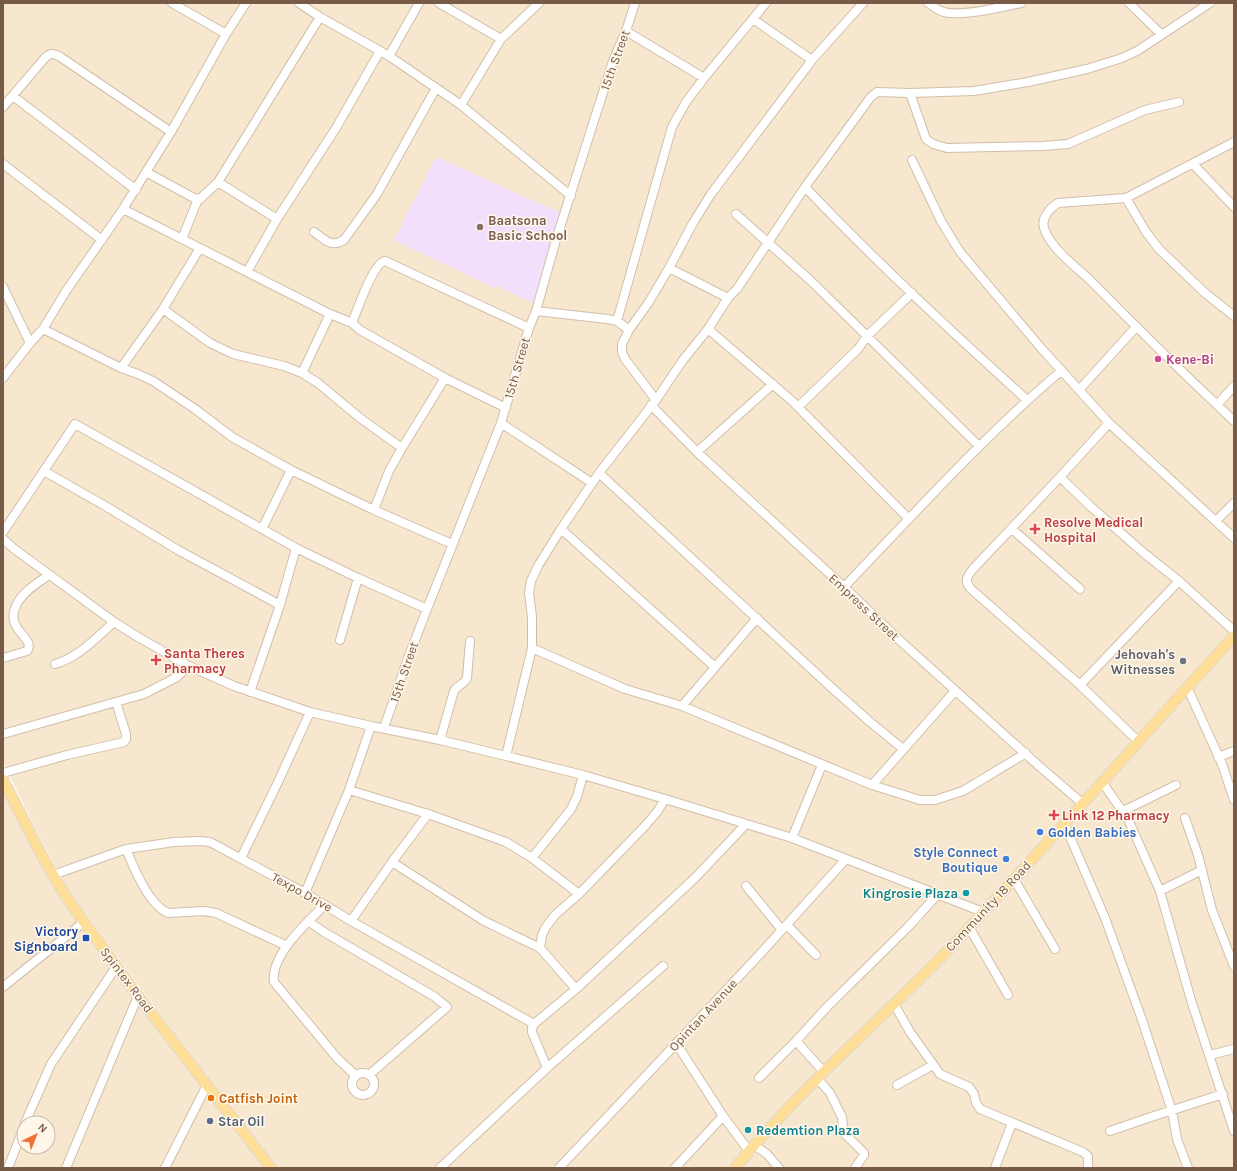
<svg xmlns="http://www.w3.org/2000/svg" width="1237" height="1171" font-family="Karla,sans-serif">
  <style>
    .residential { fill: #f7e7cf; fill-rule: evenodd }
    .education { fill: #f2dffb }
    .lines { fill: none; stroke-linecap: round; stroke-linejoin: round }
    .minor-casing { stroke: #d2bfaa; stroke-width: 10 }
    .major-casing { stroke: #dfd8d3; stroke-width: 12 }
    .minor { stroke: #fff; stroke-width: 8 }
    .major { stroke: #ffdf98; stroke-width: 10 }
    .education-dot { fill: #8d6e63; stroke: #fff8ea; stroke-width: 1.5 }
    .hotel-dot { fill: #d1479c; stroke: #fff8ea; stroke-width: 1.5 }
    .health-dot { fill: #e0444e; stroke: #fff8ea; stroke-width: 1.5 }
    .worship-dot { fill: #6b7280; stroke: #fff8ea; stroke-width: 1.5 }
    .shop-dot { fill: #3f7fe0; stroke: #fff8ea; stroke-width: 1.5 }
    .culture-dot { fill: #0f9aa8; stroke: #fff8ea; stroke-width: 1.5 }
    .transit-dot { fill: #1a4fb4; stroke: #fff8ea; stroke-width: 1.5 }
    .food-dot { fill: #e8710a; stroke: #fff8ea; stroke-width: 1.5 }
    .service-dot { fill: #5c6f8a; stroke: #fff8ea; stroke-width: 1.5 }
    .labels { text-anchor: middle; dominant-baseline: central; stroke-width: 3; stroke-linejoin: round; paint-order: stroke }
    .street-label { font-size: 13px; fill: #785b46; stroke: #fff8ea }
    .education-label { font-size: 13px; font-weight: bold; fill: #785e54; stroke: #fff8ea; text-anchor: start }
    .hotel-label { font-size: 13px; font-weight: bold; fill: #b23c85; stroke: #fff8ea; text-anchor: start }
    .health-label { font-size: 13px; font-weight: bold; fill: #be3a42; stroke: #fff8ea; text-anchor: start }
    .worship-label { font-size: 13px; font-weight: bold; fill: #5b616d; stroke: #fff8ea; text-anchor: end }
    .shop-label { font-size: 13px; font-weight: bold; fill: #366cbe; stroke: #fff8ea; text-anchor: start }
    .culture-label { font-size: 13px; font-weight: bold; fill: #0d838f; stroke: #fff8ea; text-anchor: end }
    .transit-label { font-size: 13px; font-weight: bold; fill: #164399; stroke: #fff8ea; text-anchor: end }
    .food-label { font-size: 13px; font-weight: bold; fill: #c56008; stroke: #fff8ea; text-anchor: start }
    .service-label { font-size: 13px; font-weight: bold; fill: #4e5e75; stroke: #fff8ea; text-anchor: start }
  </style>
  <rect width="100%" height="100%" fill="#fef5e2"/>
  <path class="residential" d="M3,3h1231v625l-237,262 -131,134 -135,144h-453l-115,-150 -94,-127 -33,-61 -33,-69z
    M1234,640v528h-494l62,-71z
    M3,788l28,58 29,50 208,272h-265zM24,1123h24v24h-24z"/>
  <path class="education" d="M436,157l129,58 -32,88 -38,-18 -1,3 -100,-48z"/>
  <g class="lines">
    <g class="minor-casing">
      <path id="minor" d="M172,3l54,31
        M299,3l21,14 69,39 72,49 110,91
        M439,3l62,36
        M928,3c5,3 10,8 16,9 17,5 58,-5 77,-9
        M1129,3l32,31
        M753,19l59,41
        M626,31l78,47
        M389,56l30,-53
        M910,93l16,46 7,5 14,4 96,-2 25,-2 77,-34 34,-8
        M13,96l123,94
        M461,105l40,-66 38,-36
        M3,107l41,-48c5,-6 8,-6 15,-3l112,76
        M1234,142l-108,56 -68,5c-8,5 -17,15 -14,25 7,21 30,37 46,52 47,48 95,95 144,141
        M912,160l29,61 19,31 81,96 68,75 125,115
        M3,164l99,76
        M1193,164l41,43
        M146,172l48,26 6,1 18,-17 102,-165
        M218,182l59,37
        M805,187c70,74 146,144 222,213
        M1126,198l20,34 13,17 46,44 29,23
        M123,209l124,63 83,42 22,9 8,7 85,48 61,30
        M736,214l75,67 168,165
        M314,232c12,8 16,16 30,8l33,-46 59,-106
        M182,239l16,-40
        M669,268l59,30
        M247,272l30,-53 59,-91 44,-77
        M3,287l27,56
        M163,309l47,34 23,11 51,12 18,7 16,10 42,35 42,30
        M536,311l71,8 10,2 12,9
        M617,321l55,-194 14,-25 18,-24 62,-75
        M352,323c5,-12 21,-60 33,-62l144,67
        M43,329l78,39 17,6 15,7 42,28 37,28 59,33 83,40 78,34
        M708,329l83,71 118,119
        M121,368l42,-59 37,-61
        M302,373l28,-59
        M3,378l27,-35 13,-14 23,-38 57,-82 48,-77 55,-98 20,-31
        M1079,390l57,-63
        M656,400l-31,-41 -3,-7v-8l7,-14 20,-28 20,-34 24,-45 18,-29 101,-134 51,-57
        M651,405l46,47 147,135 52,50 143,129 43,37
        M1217,405l17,-19
        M798,407l60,-58 9,-13 45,-43
        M501,423l91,60
        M1109,423l-49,54 -87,92c-6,7 -9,13 -2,20l109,96 58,56
        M697,452l76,-68
        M44,471l63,36 71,43 102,55
        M599,473l233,215 37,33 34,28
        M1060,477l30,29 55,48 34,27 55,50
        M374,510l15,-39 13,-23 43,-70
        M1216,521l18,-18
        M262,529l29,-59
        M561,529l154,138
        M1012,529l68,60
        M3,532l72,-108 221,124 62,30 69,31
        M3,539l10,9 101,74 24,15 51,29 45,20 76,26 61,14 69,14 66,16 77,19 82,24 127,39 191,74
        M844,587c71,-74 139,-150 217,-216
        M340,640l18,-62
        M532,648l93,41 57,17 190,79 48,15h15l28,-9 63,-38
        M3,658l24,-7c10,-14 -26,-21 -9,-49 7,-12 21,-20 31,-27
        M55,664c23,-6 42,-27 59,-42
        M1080,685l99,-104
        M1187,687l35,77 12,36
        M250,692l30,-87 16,-57
        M682,706l75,-88
        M384,728l23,-67 20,-52 74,-186 28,-95 7,-17 20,-71 57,-179 13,-30 9,-28
        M3,734l141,-40 33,-17 12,-11
        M440,740l14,-49c3,-6 10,-6 13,-13l3,-37
        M506,756l26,-108v-31l-3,-24 2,-12 7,-15 23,-37 38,-56 57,-73 27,-40 25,-31 20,-31 9,-9 68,-102 65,-89 7,-6 33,1 64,-2 54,-9 59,-13 35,-11 15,-7 73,-48
        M1218,757l16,-6
        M3,773l64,-18 57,-13 2,-3v-5l-10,-32
        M1102,782l26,37 32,72 31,109 43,131
        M872,785l83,-94
        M349,790l79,24 78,28 26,16 47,36
        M1123,811l53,-26
        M1185,818l13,37 14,55 22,56
        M1064,823l41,95 36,99 31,94 5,28 11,29
        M792,838l30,-73
        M126,849c8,19 22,55 42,64l36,-2 12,2 71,33
        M241,858l38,-78 31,-68
        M532,858l39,-49 6,-12 6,-22
        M392,862l92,59 56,27 36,41
        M53,875l73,-26 48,-7 25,-1 11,1 95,51 46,28 183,103
        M1014,879l41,70
        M746,886l36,44
        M1160,891l42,-21
        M305,893l44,-103 22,-64
        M325,905c-18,17 -55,51 -51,77l63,76 19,18
        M308,921l16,11 111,65 12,10 -78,68
        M351,921l41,-59 36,-48
        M787,925l29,30
        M969,927l39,68
        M540,948l2,-13 4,-8 9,-12 24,-21 66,-68 12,-14 8,-13
        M3,987l81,-65
        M894,1004l16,28 30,42 29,13 5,7 2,9 4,6 103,43 5,4v12
        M796,1041l28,31
        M676,1043l47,73 26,35
        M1210,1055l24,-6
        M547,1068l-15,-36v-4l2,-4 42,-35 120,-112 50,-53
        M352 1084a11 11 0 1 1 22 0a11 11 0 1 1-22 0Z
        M759,1078l37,-37 31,-34 81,-80 30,-33
        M818,1079l12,14 12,24 2,16 20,20v2l-9,13
        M897,1085l36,-20
        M25,1123l26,-59 65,-97
        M1110,1131l44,-15 69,-22
        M754,1145l13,9 12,14
        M8,1168l16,-41
        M66,1168l72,-172
        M165,1168l42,-83
        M440,1168l107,-100 116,-102
        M559,1168l52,-55 150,-160 85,-94
        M675,1168l48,-52
        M995,1168l17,-45"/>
    </g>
    <g class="major-casing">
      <path id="major" d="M3,780l39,76 23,39 19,27 54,74 133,172
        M735,1168c62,-76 137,-140 205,-210 101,-105 196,-215 294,-322"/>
    </g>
    <use href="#minor" class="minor"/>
    <use href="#major" class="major"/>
  </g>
  <circle class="education-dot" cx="480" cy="227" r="4"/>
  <circle class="hotel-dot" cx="1158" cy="359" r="4"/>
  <g class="health-dot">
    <path d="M1033 523h4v4h4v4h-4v4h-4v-4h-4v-4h4z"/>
    <path d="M154 654h4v4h4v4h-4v4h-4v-4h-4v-4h4z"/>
    <path d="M1052 809h4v4h4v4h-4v4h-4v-4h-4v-4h4z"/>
  </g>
  <circle class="worship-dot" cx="1183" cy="661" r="4"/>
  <g class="shop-dot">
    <circle cx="1040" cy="832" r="4"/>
    <circle cx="1006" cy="859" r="4"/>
  </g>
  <g class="culture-dot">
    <circle cx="966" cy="893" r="4"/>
    <circle cx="748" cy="1130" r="4"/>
  </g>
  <rect class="transit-dot" x="82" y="934" width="8" height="8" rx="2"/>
  <circle class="food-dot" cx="211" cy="1098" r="4"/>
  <circle class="service-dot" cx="210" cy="1121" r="4"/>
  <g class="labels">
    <g class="street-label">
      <text transform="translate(615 60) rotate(-70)">15th Street</text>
      <text transform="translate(517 368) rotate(-74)">15th Street</text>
      <text transform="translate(864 607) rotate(43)">Empress Street</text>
      <text transform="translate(404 672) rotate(-71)">15th Street</text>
      <text transform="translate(302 892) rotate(29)">Texpo Drive</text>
      <text transform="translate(988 906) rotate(-47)">Community 18 Road</text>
      <text transform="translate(127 980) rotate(53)">Spintex Road</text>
      <text transform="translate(703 1015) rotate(-47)">Opintan Avenue</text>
    </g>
    <g class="education-label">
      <text x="488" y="220">Baatsona<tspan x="488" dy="15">Basic School</tspan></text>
    </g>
    <g class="hotel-label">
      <text x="1166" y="359">Kene-Bi</text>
    </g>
    <g class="health-label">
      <text x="1044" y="522">Resolve Medical<tspan x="1044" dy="15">Hospital</tspan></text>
      <text x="164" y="653">Santa Theres<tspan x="164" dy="15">Pharmacy</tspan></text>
      <text x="1062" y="815">Link 12 Pharmacy</text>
    </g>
    <g class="worship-label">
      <text x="1175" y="654">Jehovah's<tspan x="1175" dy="15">Witnesses</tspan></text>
    </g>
    <g class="shop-label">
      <text x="1048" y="832">Golden Babies</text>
      <text x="998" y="852" text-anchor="end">Style Connect<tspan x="998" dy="15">Boutique</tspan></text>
    </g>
    <g class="culture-label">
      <text x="958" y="893">Kingrosie Plaza</text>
      <text x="756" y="1130" text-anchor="start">Redemtion Plaza</text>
    </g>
    <g class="transit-label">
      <text x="78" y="931">Victory<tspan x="78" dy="15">Signboard</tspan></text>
    </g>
    <g class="food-label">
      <text x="219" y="1098">Catfish Joint</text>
    </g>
    <g class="service-label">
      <text x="218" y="1121">Star Oil</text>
    </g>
  </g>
  <rect width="1237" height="1171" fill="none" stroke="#785b46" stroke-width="8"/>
  <g transform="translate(36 1135) rotate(43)"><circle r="19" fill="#fff8ea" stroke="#c9b9a8"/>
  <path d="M0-3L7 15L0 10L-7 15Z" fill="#f4703b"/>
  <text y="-6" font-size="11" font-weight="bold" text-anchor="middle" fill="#785b46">N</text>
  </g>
</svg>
